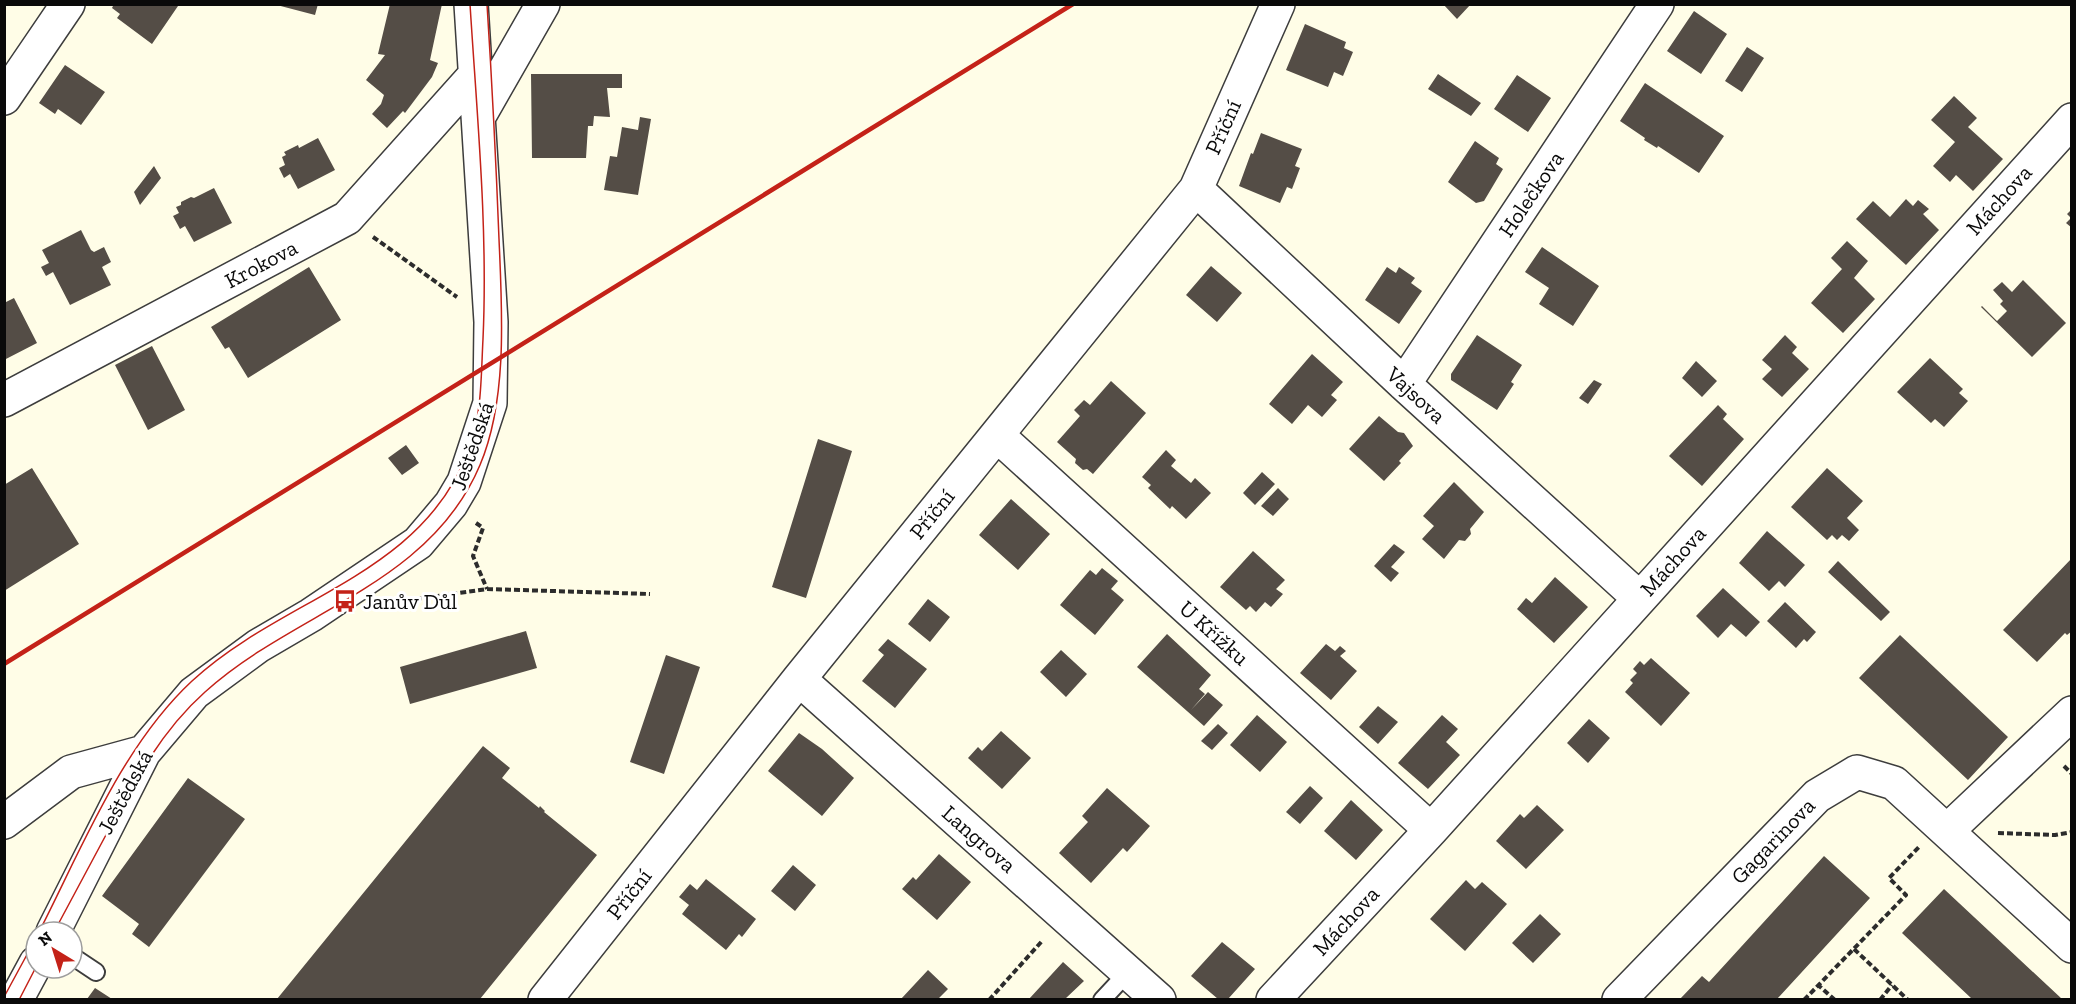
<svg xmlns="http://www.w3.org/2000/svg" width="2076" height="1004" font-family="'Zilla Slab',serif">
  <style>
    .building { fill: #544d46 }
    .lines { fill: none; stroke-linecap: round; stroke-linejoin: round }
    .service-casing { stroke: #3d3d3d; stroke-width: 20 }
    .minor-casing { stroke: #3d3d3d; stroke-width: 36 }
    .path { stroke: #2c2c2c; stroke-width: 4; stroke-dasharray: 6 3; stroke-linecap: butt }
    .service { stroke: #fff; stroke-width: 16 }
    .minor { stroke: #fff; stroke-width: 33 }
    .tram { stroke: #c42218; stroke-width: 1.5 }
    .rail { stroke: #c42218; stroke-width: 4.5 }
    .labels { text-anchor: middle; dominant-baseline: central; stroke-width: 6; stroke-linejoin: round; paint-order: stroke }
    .street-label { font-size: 22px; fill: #0a0a0a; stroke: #fff }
    .poi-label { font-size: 22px; fill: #0a0a0a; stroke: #fff; text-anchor: start }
  </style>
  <rect width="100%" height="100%" fill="#fffde7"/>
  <path class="building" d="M114,4h62l2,2 -26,38 -35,-26 3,-4 -8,-6z
    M273,4h45l-3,11z
    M390,4h52l-12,56 8,3 -6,14 -27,36 -2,-2 -16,17 -15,-14 9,-10 3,-9 -18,-15 19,-25 -7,-1z
    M1443,4h28l-14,15z
    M1694,11l33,23 -26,40 -34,-23z
    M1305,24l41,18 -2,6 9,4 -10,24 -9,-4 -6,15 -42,-17z
    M1747,47l17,11 -22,34 -17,-11z
    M65,65l40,27 -24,33 -23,-16 -3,5 -16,-11z
    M531,74h91v14h-15l3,29 -16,-1 -1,10h-5l-2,32h-54z
    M1438,74l43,29 -10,13 -43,-27z
    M1517,75l34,23 -23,34 -34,-23z
    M1645,83l79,53 -25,37 -41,-27 -1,2 -13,-8 1,-2 -25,-17z
    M1954,96l23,22 -9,9 35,32 -30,32 -17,-16 -6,7 -17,-16 22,-24 -24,-22z
    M640,117l11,2 -13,76 -34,-5 6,-34 7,1 5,-30 16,3z
    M1261,133l41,16 -7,17 5,2 -8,21 -5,-2 -7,16 -41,-17 12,-33 2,1z
    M318,138l17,32 -37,19 -8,-15 -6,4 -5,-10 6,-3 -3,-8 4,-2 -2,-3 14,-7 1,3z
    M1475,141l24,17 -3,6 7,5 -19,32 -8,2 -28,-21z
    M154,166l7,12 -21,27 -6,-13z
    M214,188l18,35 -38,19 -9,-16 -5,3 -7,-13 6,-3 -3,-6 5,-2v-3l10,-5 3,1z
    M1906,199l7,7 5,-6 11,9 -6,5 16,16 -33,35 -50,-46 17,-18 17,16z
    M2072,209v19l-6,-5 5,-5 -4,-4z
    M81,230l10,20 3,2 10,-5 7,15 -9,5 9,18 -41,20 -17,-33 -7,4 -5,-9 8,-4 -7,-13z
    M1847,241l21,20 -14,17 21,21 -32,34 -32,-30 31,-34 -11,-11z
    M1542,247l57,39 -26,40 -34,-22 10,-16 -24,-16z
    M1211,266l31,27 -25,29 -31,-27z
    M309,267l32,53 -93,58 -19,-31 -4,2 -14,-22z
    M1387,267l9,6 3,-6 16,11 -4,5 11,8 -23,33 -34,-24z
    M2023,280l43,43 -34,34 -51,-50 1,-1 15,15 10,-10 -7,-7 3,-3 -10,-11 9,-8 10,10z
    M14,298l23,45 -33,17v-57z
    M1477,335l45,30 -11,17 3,2 -17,26 -46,-30v-6z
    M1785,335l12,12 -5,6 17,16 -27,28 -20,-18 10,-10 -10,-9z
    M152,346l33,64 -37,20 -33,-65z
    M1312,354l31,28 -12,13 6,5 -15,17 -14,-12 -16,19 -23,-20z
    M1930,358l33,31 -4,4 9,8 -24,26 -9,-8 -4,4 -34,-31z
    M1696,361l21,20 -15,16 -20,-19z
    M1594,380l8,4 -14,20 -9,-6z
    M1111,381l35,32 -53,61 -6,-5 -4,1 -8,-7 1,-4 -19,-17 23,-26 -6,-6 10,-10 6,5z
    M1718,405l9,9 -4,5 21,20 -42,47 -33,-30z
    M1379,416l19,16 6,1 9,13 -14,15 2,2 -17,18 -35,-32z
    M818,439l34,12 -46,147 -34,-11z
    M406,445l13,18 -17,12 -14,-17z
    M1166,450l10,10 -5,6 20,17 4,-5 16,15 -25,26 -14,-13 -2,3 -22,-21 3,-3 -9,-8z
    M32,468l47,76 -75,47v-106z
    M1827,468l36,33 -16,17 12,12 -10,11 -7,-6 -5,5 -5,-5 -5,5 -36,-33z
    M1262,472l13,12 -20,21 -12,-12z
    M1454,482l30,30 -14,17 1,5 -6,7 -6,-1 -15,19 -22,-20 12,-13 -11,-10z
    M1278,488l11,11 -16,17 -12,-10z
    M1011,499l39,35 -32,36 -39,-35z
    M1767,531l38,34 -20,22 -6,-6 -10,10 -30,-28z
    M1394,544l11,8 -14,15 8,6 -8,9 -17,-16z
    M1253,551l32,29 -9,9 7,5 -12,13 -6,-5 -9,10 -6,-6 -4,4 -26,-23z
    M2072,558v73l-5,4 -2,-2 -28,29 -34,-32z
    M1838,561l52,51 -9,9 -53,-49z
    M1102,568l16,13 -7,8 13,11 -29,35 -35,-30 30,-35 6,5z
    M1555,577l33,30 -34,36 -37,-34 9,-11 6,5z
    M1723,588l37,34 -14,15 -15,-13 -13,14 -22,-22z
    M928,599l22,18 -20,25 -22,-18z
    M1785,602l31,30 -9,10 -3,-3 -8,9 -29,-27z
    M526,631l11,37 -127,36 -10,-37z
    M1167,634l44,41 -12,14 6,5 -14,16 17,-18 15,13 -19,21 -67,-59z
    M1900,635l108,102 -40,43 -109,-102z
    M888,639l39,30 -32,39 -33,-27 22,-26 -6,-5z
    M1326,644l9,7 5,-5 6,5 -6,5 17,15 -26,29 -31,-27z
    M1061,650l26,24 -21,23 -26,-25z
    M666,655l34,12 -36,107 -34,-12z
    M1651,658l39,35 -29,33 -36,-34 8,-9 -3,-3 7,-7 -4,-4 7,-8 4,4z
    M1378,706l20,16 -20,22 -19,-17z
    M1257,715l30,27 -27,30 -30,-27z
    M1442,715l16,14 -12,13 14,13 -32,34 -30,-26z
    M1589,719l21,19 -22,25 -21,-20z
    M1218,724l10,9 -16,17 -11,-9z
    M1001,731l30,27 -29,31 -34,-31 10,-11 4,4z
    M799,733l23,16 32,29 -32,38 -54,-45z
    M483,746l27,22 -8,10 37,30 1,-2 5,5 -1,1 53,43 -117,144h-203z
    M188,778l57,41 -96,128 -17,-13 7,-10 -37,-28z
    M1310,786l13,12 -23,26 -14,-12z
    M1107,788l43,38 -23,26 -4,-4 -32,35 -32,-30 29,-31 -6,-6z
    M1351,800l32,30 -27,30 -32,-29z
    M1537,805l27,25 -38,39 -30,-28 24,-27 4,4z
    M939,854l32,28 -34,38 -35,-31 11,-12 3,3z
    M1824,856l46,42 -93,101h-97l22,-23 7,6z
    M793,865l23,20 -21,26 -24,-20z
    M706,879l50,40 -14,18 -3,-3 -13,16 -44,-36 7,-9 -10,-8 11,-13 7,6z
    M1466,880l9,9 7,-7 25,22 -42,47 -35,-32z
    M1944,889l118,110h-90l-70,-66z
    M1540,914l21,20 -28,29 -21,-20z
    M1222,942l33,27 -27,30h-10l-27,-23z
    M1063,962l21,19 -19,18h-36z
    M928,970l20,19 -10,10h-37z
    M95,988l17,11h-25z"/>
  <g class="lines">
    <g class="service-casing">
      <path id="service" d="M72,956l24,16
        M1102,1000l27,-29"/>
    </g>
    <g class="minor-casing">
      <path id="minor" d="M4,98l64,-94
        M479,116l64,-112
        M1196,189l208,195 235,214
        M1404,384l253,-380
        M4,400l343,-182 129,-144
        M997,435l434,395
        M799,679l360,321
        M4,822l67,-50 73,-20
        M1947,831l125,-118
        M53,932l91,-180 50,-59 64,-47 53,-31 107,-72 33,-39 13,-22 26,-79 1,-81 -20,-318
        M16,1000l20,-37
        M545,1000l254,-321 397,-490 82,-185
        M1273,1000l158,-170 641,-710
        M1619,1000l198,-204 40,-24 37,11 178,163"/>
    </g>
    <path class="path" d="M373,237l84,60
      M476,523l7,5 -10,28 14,33
      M389,603l98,-14 163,5
      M2064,766l8,8
      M1998,833l57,2 17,-3
      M1854,949l54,51
      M1817,984l18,16
      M989,1000l54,-60
      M1804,1000l102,-105 -17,-17 30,-31
      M1880,1000l12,-15"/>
    <use href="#service" class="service"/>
    <use href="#minor" class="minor"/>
    <path class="tram" d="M39,932c43,-84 83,-186 153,-251 90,-84 231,-105 277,-232 13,-34 12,-74 14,-110 5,-111 -6,-223 -13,-335
      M54,932c18,-33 35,-66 53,-99 27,-51 54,-102 98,-141 89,-81 224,-106 275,-227 28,-66 22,-156 19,-226 -3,-78 -7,-156 -12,-235
      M4,997l32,-59
      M19,1000l17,-33"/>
    <path class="rail" d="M4,664l1069,-660"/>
  </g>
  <defs>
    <g id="bus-bare" transform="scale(1.8)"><path d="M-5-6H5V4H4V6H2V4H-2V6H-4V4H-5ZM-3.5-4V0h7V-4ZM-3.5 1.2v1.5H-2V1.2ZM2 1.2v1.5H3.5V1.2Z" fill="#c42218" stroke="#fff" stroke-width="2.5" paint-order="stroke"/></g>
  </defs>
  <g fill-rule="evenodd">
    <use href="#bus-bare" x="345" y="601"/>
  </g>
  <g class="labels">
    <g class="street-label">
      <text transform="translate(1223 127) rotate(-66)">Příční</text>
      <text transform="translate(1531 194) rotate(-56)">Holečkova</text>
      <text transform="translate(1999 200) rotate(-48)">Máchova</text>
      <text transform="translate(261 264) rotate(-28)">Krokova</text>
      <text transform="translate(1416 395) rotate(43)">Vajsova</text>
      <text transform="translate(472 446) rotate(-71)">Ještědská</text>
      <text transform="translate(932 514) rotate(-51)">Příční</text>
      <text transform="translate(1673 561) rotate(-48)">Máchova</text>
      <text transform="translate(1214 633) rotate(42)">U Křížku</text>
      <text transform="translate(125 792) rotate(-62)">Ještědská</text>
      <text transform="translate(979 839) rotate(41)">Langrova</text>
      <text transform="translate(1773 841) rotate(-46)">Gagarinova</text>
      <text transform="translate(629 894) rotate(-52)">Příční</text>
      <text transform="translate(1346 921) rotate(-47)">Máchova</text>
    </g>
    <g class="poi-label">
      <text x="363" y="601">Janův Důl</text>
    </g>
  </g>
  <rect width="2076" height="1004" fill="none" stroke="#0a0a0a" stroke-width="12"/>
  <g transform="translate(54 950) rotate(322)"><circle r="28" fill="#ffffff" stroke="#9d9d9d" stroke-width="1.5"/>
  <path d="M0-4.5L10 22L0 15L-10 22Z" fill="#c42218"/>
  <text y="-9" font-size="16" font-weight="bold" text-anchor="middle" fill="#0a0a0a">N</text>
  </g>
</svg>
